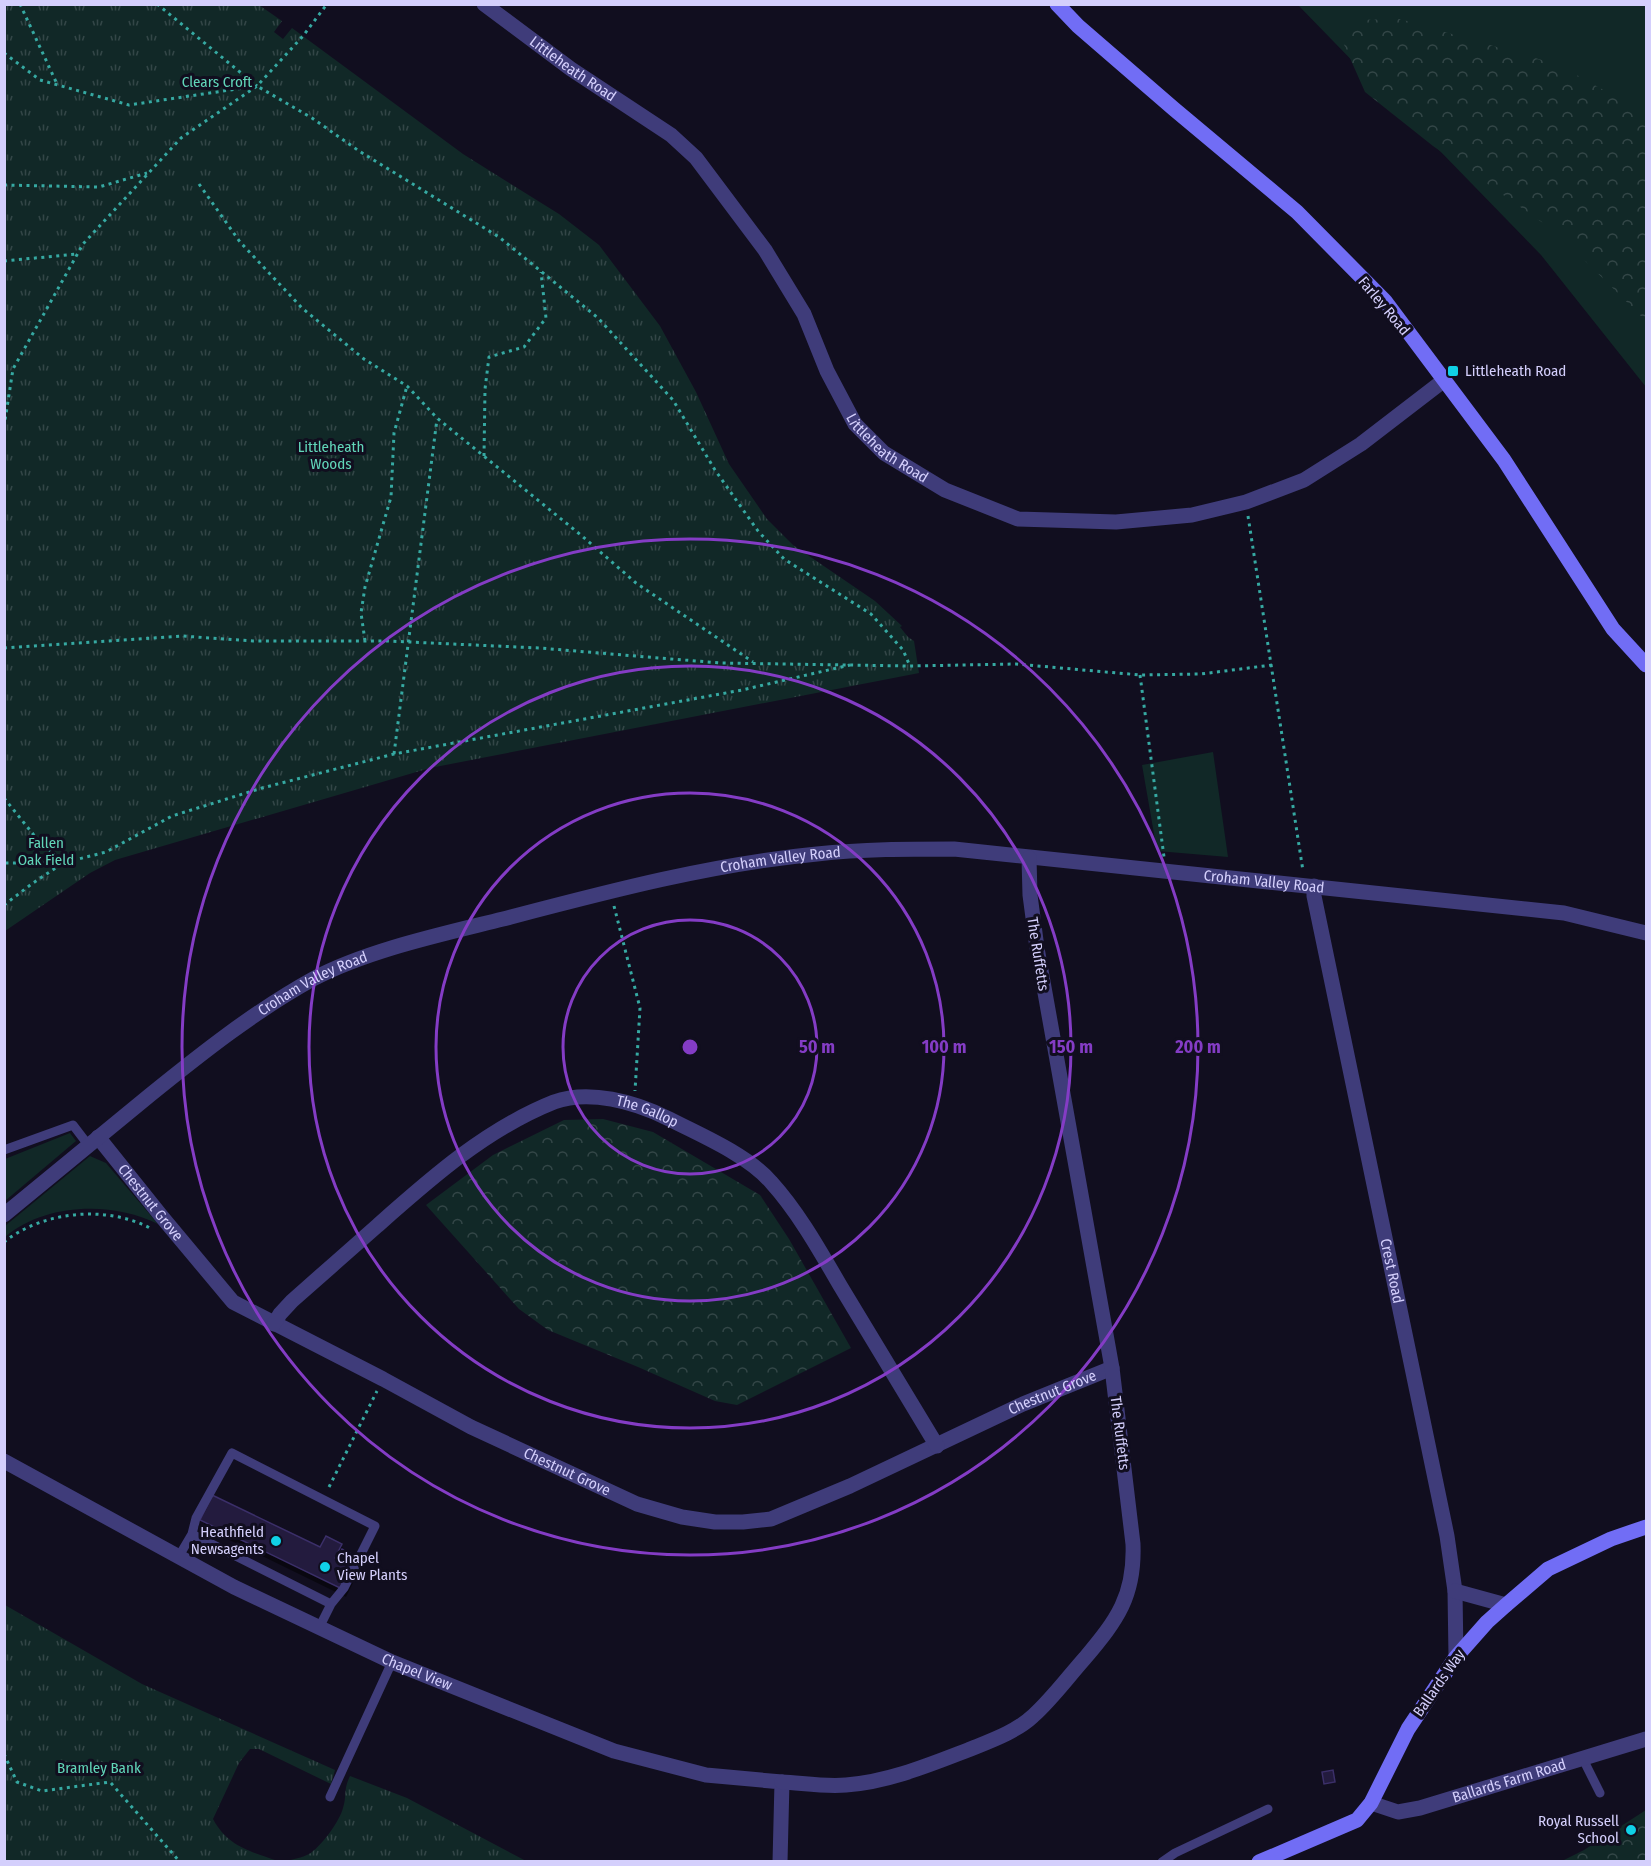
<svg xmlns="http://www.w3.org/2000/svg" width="1651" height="1866" font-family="'Fira Sans Condensed',sans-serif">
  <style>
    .grass { fill: #112827 }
    .forest { fill: url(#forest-crowns) }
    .park { fill: url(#park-tufts) }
    .shadow { fill: #0007 }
    .building { fill: #231b3e; stroke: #3b2f69; stroke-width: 1.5 }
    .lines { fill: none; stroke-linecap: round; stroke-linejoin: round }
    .path { stroke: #36a9a2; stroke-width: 3; stroke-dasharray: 3 4.5; stroke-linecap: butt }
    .lane { stroke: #3f3c7a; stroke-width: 9 }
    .street { stroke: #3f3c7a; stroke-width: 15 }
    .secondary { stroke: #716df5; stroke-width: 15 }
    .ring { fill: none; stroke: #843cc5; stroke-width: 3 }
    .poi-dot { fill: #10d1e6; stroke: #110e1f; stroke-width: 2 }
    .labels { text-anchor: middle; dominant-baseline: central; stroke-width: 6; stroke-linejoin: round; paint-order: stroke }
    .street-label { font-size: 15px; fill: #d4cffc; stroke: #110e1f }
    .park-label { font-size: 15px; fill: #61d6b9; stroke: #110e1f }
    .poi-label { font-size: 15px; fill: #d4cffc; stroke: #110e1f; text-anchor: start }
    .centre { fill: #843cc5; stroke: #110e1f; stroke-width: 3 }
    .ring-label { font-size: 18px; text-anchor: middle; font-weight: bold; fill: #843cc5; stroke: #110e1f; stroke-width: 6; stroke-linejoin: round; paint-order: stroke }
  </style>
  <defs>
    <pattern id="forest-crowns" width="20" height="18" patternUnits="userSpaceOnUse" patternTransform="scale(1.5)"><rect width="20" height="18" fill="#112827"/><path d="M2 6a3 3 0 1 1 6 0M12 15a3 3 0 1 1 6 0" fill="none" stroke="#334647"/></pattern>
    <pattern id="park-tufts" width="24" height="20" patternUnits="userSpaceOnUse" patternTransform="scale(1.5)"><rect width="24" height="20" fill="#112827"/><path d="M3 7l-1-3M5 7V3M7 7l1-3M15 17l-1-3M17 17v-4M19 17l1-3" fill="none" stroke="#334647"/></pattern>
  </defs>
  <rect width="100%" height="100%" fill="#110e1f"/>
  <path class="grass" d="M1298,5h348v382l-105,-132z
    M1213,752l15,105 -71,-6 -15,-86z
    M70,1133l6,8 -71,60v-42z
    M90,1156l16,7 52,61c-46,-23 -113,-21 -153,13v-11z"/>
  <path class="forest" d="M1400,19l159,46 87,49v207l-90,-89 -123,-86 -68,-54 -23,-52 10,-20z
    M603,1119l50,13 107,63 29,44 62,109 -114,57 -22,-4 -77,-34 -90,-37 -29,-21 -93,-104 67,-50 71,-35z
    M1646,1810v51h-84l22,-11z"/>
  <path class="park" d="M5,4l254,1 23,16 -8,11 9,7 9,-11 171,126 96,60 40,31 61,81 36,66 33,72 38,55 26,26 82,56 27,25 -2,1 8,10 6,4 5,32 -489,95 -315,92 -25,13 -85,58z
    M5,1605l137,79 193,86 -4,14 -72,-35h-9l-11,14 -26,56c15,28 37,32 65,42h-273z
    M350,1776l57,22 119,63h-240c7,-2 16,-3 23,-7 11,-6 31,-33 34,-46 4,-12 0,-18 7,-32z"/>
  <path class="shadow" d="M202,1519l119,30 20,-4 5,8 9,4 6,10 -15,30 -139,-68z"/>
  <path class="building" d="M212,1495l108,52 6,-11 16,8 -7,14 2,1 5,-10 14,7 -16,32 -140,-68z
    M1333,1770l2,12 -11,2 -2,-12z"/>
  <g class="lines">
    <path class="path" d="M20,4l37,80
      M157,4l100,82
      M4,53l36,27 89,25 128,-19 55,32 47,33 140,86 99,81 75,82 42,70 43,61 26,28 87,55 32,36 7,16
      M199,184l41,58 62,66 62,51 43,27 30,32 145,118 54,47 117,79
      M4,185l95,2 48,-14
      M4,261l73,-7
      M4,427l9,-58 70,-125 98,-106 76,-52 46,-50 24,-32
      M484,456l1,-67 4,-32 35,-10 22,-29 -5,-46
      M1248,516l55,355
      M365,641l-4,-28 4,-26 26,-90 3,-64 13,-47
      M4,648l178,-12 71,5h135l151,7 181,15 190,3 106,-2 124,11 61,-1 71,-9
      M1140,675l24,182
      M394,754l43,-335
      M4,798l29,36 30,29h-59
      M4,905l29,-22 30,-20 43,-11 66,-36 90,-28 132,-34 348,-64 108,-25
      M614,906l26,102 -5,83
      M4,1242c39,-31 102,-37 146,-14
      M329,1487l48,-96
      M4,1754l13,28 25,9 68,-9 70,80"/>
    <path class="lane" d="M4,1150l69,-25 16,21
      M192,1534l4,-16 36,-65 143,73 -31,62 -13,16
      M179,1556l13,-22 139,70 -12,24
      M1583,1759l17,34
      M330,1797l62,-135
      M1162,1862l13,-9 93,-44"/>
    <g class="street">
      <path id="s1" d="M484,4l87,65 100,66 25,23 69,92 39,64 23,57 28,53 29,29 61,37 73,29 98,3 76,-7 54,-13 58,-22 57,-36 82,-63"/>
      <path id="s2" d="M1314,886v10l133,640 8,55 1,66"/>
      <path id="s3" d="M98,1137l64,80 71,85 150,77 88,48 166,77 45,13 33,5h28l28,-3 79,-33 173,-82 89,-36"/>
      <path id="s4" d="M4,1215c49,-40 98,-80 146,-120 52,-42 105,-84 163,-116 55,-29 130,-45 190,-60 103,-27 208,-55 314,-65 46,-5 91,-5 137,-5l610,64 82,20"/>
      <path id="s5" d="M274,1324l6,-10 12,-13c28,-25 57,-50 85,-75 53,-47 109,-97 177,-124 35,-13 81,0 113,16 32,16 81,37 104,64 28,31 49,69 70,105 32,53 64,106 96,159"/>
      <path id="s6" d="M4,1461l230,126 158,75 222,89 92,24 76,7 -2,80"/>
      <path d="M1455,1591l51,14"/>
      <path d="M782,1782c20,1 43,5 64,3 42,-3 83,-20 122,-35 22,-9 48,-18 65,-34 19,-17 35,-39 52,-58 32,-38 50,-62 48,-114l-21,-176 -75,-420 -7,-53 -1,-37"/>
      <path id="s7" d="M1371,1803l27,9 22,-4 226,-69"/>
    </g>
    <path class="secondary" d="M1057,4l21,22 96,83 123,103 88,89 119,159 109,169 33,36
      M1259,1862l98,-42 14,-17 37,-74 48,-72 31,-35 19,-17 42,-36 63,-30 35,-12"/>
  </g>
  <g class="ring">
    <circle cx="690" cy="1047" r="127"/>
    <circle cx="690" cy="1047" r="254"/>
    <circle cx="690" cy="1047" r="381"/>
    <circle cx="690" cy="1047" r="508"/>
  </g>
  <g class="poi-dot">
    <rect x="1447" y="365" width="12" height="12" rx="3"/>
    <circle cx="276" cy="1541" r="6"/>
    <circle cx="325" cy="1567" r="6"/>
    <circle cx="1631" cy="1830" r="6"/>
  </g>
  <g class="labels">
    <g class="street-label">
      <text stroke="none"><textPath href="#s1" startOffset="110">Littleheath Road</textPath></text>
      <text transform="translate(1384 306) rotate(50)">Farley Road</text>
      <text stroke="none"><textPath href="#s1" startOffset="614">Littleheath Road</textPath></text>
      <text stroke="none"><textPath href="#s4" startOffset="873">Croham Valley Road</textPath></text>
      <text stroke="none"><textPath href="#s4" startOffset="1359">Croham Valley Road</textPath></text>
      <text transform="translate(1038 954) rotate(81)">The Ruffetts</text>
      <text stroke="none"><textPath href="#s4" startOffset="387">Croham Valley Road</textPath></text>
      <text stroke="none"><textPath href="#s5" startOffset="456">The Gallop</textPath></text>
      <text stroke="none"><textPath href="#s3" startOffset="84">Chestnut Grove</textPath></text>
      <text stroke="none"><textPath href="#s2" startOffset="393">Crest Road</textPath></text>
      <text stroke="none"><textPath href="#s3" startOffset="1110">Chestnut Grove</textPath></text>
      <text transform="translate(1120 1433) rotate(83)">The Ruffetts</text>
      <text stroke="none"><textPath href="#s3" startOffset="588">Chestnut Grove</textPath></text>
      <text stroke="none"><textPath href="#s6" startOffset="464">Chapel View</textPath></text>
      <text transform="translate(1439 1683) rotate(-55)">Ballards Way</text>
      <text stroke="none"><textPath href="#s7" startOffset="144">Ballards Farm Road</textPath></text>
    </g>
    <g class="park-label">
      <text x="217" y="82">Clears Croft</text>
      <text x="331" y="447">Littleheath<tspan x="331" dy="17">Woods</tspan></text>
      <text x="46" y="843">Fallen<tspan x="46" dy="17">Oak Field</tspan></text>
      <text x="99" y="1768">Bramley Bank</text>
    </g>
    <g class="poi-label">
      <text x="1465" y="371">Littleheath Road</text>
      <text x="264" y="1532" text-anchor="end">Heathfield<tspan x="264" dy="17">Newsagents</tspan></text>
      <text x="337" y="1558">Chapel<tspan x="337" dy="17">View Plants</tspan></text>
      <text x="1619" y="1821" text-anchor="end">Royal Russell<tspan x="1619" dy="17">School</tspan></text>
    </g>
  </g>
  <circle cx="690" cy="1047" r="9" class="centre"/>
  <g class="ring-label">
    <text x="817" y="1053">50 m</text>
    <text x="944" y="1053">100 m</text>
    <text x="1071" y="1053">150 m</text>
    <text x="1198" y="1053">200 m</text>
  </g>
  <rect width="1651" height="1866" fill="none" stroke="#d4cffc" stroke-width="12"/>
</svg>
